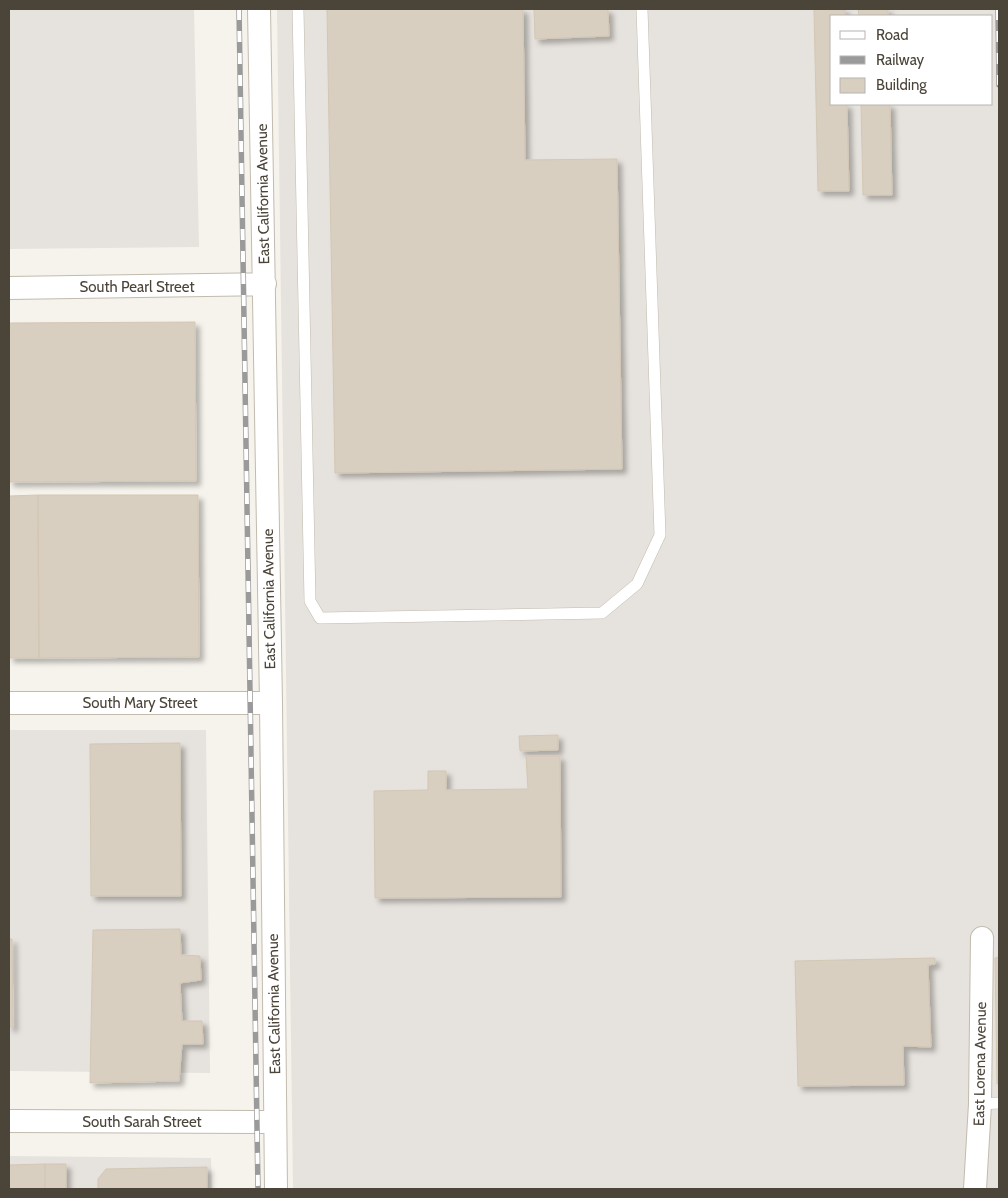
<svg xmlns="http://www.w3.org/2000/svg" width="1008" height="1198" font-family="Cabin,sans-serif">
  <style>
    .industrial { fill: #e6e2dd; fill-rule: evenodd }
    .building { fill: #d8cfc1; stroke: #d3c7b4; filter: url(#shadow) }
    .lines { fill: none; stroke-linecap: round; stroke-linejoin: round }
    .lane-casing { stroke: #c2bbae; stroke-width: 12 }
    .street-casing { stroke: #c2bbae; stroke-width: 24 }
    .lane { stroke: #fff; stroke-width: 11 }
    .street { stroke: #fff; stroke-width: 22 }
    .rail-casing { stroke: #9a9a9a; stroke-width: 5.5 }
    .rail { stroke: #fff; stroke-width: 4; stroke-dasharray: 11; stroke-linecap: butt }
    .labels { text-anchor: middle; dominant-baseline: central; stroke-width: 4; stroke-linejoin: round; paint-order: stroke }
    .street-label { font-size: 15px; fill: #4b4439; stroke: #fff }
  </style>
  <defs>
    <filter id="shadow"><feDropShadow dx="4.5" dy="4.5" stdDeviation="2.5" flood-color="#0004"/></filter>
  </defs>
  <rect width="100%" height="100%" fill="#f6f3ec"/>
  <path class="industrial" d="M9,9h185l5,238 -190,2z
    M277,9h722v1180h-706zM832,16h160v88h-160z
    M9,730h197l4,343 -201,-2z
    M9,1156l202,2 1,31h-203z"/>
  <path class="building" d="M327,9h196l2,151 92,-1 5,310 -287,4z
    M534,9h74l1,27 -74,3z
    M814,9h31v7h-13v88h15l2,87h-31z
    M858,9h30v7h-29z
    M861,104h29l2,91h-29z
    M195,322l1,159 -187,1v-159z
    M38,495l1,163h-30v-162z
    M38,495h160l1,162 -160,1z
    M558,735v15l-38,1 -1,-15z
    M180,743l1,153h-90l-1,-152z
    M526,756h34l1,141 -186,1 -1,-107 54,-1v-19h18v19l82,-1z
    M180,929l1,26 19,1 1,24 -21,3 2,38h20l1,23h-21l-3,37 -89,2 3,-153z
    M9,939h3l1,88h-4z
    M999,957v126l-2,1 -2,-126z
    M935,958v6l-7,1 3,82 -28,-1 1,39 -106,1 -3,-125z
    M45,1164v25h-36v-24z
    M45,1164h21v25h-21z
    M207,1167v22h-109v-10l8,-10z"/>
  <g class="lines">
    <g class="lane-casing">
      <path id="lane" d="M298,9l12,592 10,17 282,-5 35,-29 23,-49 -18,-526
        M980,1104l19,-1"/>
    </g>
    <g class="street-casing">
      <path id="street" d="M259,9l12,694 5,486
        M9,288l256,-4
        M9,703h262
        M9,1121l266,1
        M975,1189l5,-85 2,-166"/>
    </g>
    <use href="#lane" class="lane"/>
    <use href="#street" class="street"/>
    <g class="rail-casing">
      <path id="rail" d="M239,9l19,1180
        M998,9l1,76"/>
    </g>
    <use href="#rail" class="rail"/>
  </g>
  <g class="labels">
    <g class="street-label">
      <text transform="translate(263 194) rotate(-91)">East California Avenue</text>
      <text x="137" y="287">South Pearl Street</text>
      <text transform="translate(269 599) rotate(-91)">East California Avenue</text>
      <text x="140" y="703">South Mary Street</text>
      <text transform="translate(274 1004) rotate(-91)">East California Avenue</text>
      <text transform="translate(980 1064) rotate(-89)">East Lorena Avenue</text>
      <text x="142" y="1122">South Sarah Street</text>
    </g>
  </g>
  <rect width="1008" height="1198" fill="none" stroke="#4b4439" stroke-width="20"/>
  <rect x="830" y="15" width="162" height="90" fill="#ffffff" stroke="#b7b4b0"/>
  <rect x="840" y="31" width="25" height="8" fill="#ffffff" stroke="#b7b4b0"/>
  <text x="876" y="40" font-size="15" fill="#4b4439">Road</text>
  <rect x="840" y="56" width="25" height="8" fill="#9a9a9a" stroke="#b7b4b0"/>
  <text x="876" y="65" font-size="15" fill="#4b4439">Railway</text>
  <rect x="840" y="78" width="25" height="15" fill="#d8cfc1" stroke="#b7b4b0"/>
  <text x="876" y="90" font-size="15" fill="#4b4439">Building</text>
</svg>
